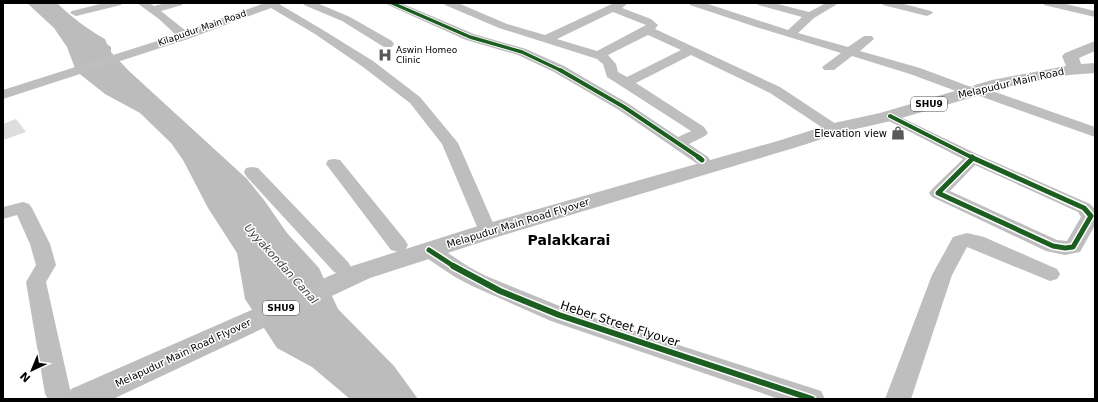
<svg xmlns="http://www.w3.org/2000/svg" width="1098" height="402" font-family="'DejaVu Sans',sans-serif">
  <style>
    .water { fill: #bcbcbc }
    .building { fill: #ddd }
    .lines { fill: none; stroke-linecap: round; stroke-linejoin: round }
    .minor { fill: #bebebe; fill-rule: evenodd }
    .major { fill: #bdbdbd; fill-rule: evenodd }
    .cycleway-far3-casing { stroke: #fff; stroke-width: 5 }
    .cycleway-far2-casing { stroke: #fff; stroke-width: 6 }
    .cycleway-far1-casing { stroke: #fff; stroke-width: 8 }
    .cycleway-casing { stroke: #fff; stroke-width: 9 }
    .cycleway-far3 { stroke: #1b5e20; stroke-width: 3.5 }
    .cycleway-far2 { stroke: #1b5e20; stroke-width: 4 }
    .cycleway-far1 { stroke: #1b5e20; stroke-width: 5 }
    .cycleway { stroke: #1b5e20; stroke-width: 6 }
    .labels { text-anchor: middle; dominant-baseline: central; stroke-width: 3; stroke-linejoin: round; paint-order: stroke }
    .far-street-label { font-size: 9px; fill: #000; stroke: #fff }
    .far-poi-label { font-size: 9px; fill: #000; stroke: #fff; text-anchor: start }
    .shield { fill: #fff; stroke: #4c4c4c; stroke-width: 1 }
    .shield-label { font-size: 9px; font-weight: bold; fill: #000 }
    .street-label { font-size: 10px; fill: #000; stroke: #fff }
    .poi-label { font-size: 10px; fill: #000; stroke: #fff; text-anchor: end }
    .water-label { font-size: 11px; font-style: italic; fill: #414141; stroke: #fff }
    .near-street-label { font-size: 12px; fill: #000; stroke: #fff }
    .district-label { font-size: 14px; font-weight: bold; fill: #000; stroke: #fff }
  </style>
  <rect width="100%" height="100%" fill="#fff"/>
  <path class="water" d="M27,3h30c13,13 33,28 48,36l2,5 4,3v5l18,19 118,108 17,21 23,33 32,35 19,41 56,57 24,33h-68l-38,-32 -35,-19 -32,-49 -8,-46 -29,-45 -25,-48 -12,-17 -31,-30 -35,-19 -29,-23 -9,-24 -13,-19z"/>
  <path class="building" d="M16,119l10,13 -23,8v-16z"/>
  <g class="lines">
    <path class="minor" d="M104,3h18l-1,2 -45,11 -6,-3 2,-2z
      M137,3h12l5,3 12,-3h17l-1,2 -21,6 25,20 79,-28h15l-1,1 44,26 50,31 47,36 38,46 36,82 -2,4 -7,2 -7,-2 -36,-85 -32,-41 -47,-36 -48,-33 -44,-26 -83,31 -185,60v-9l173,-55 -17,-16z
      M303,3h14l33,14 42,24 2,3 -2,3h-8l-42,-26 -38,-16z
      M387,3h14l73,31 52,15 38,17 65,38 49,33 13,-6 -84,-54 -4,-13 -6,-5 -98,-31 -54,-23 -1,-2h14l49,21 38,11 69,-32h14l-6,5 29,11 7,6 -3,4 125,58 59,39 3,3 -3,3 -5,2 -5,-2 -59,-39 -79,-38 -55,28 68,44 4,6 -3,3 -16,8 19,13 2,3 -2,3 -6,2 -6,-2 -77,-53 -65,-38 -36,-17 -52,-15 -78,-35zM613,12l33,13 -49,26 -40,-12zM648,35l33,15 -54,27 -9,-5 -2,-8 -8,-9z
      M689,3h16l83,27 14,-13 -44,-12 -1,-2h17l35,9 17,-9h13l-25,15 -16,15 50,14 16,-11h8l2,3 -14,12 60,17 51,19 5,-1 5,1 114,40v10l-121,-43 -5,1 -5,-1 -54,-20 -58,-18 -18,14h-10l-2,-3 19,-14 -85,-26 -66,-22z
      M882,3h18l31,8 2,2 -6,3 -44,-11z
      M1043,3h19l33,8v6l-51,-12z
      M890,112l89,43 111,49 5,5v16l-15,27 -15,3 -19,-4 -114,-54 -3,-4 3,-4 31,-30 -78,-40 -2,-3 2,-3zM975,165l103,47 3,5 -14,24 -10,-1 -107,-49z
      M334,159l6,1 65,80 3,5 -3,5 -7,2 -7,-2 -65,-86 2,-4z
      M252,167l6,1 90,94 3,5 -3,5 -7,2 -7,-2 -88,-96 -2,-4 2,-4z
      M23,202l6,2 3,4 18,36 6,21 -10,17 25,112 -3,5h-20l-3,-5 -19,-112 10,-17 -6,-21 -13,-29 -14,4v-12z
      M967,233l17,4 73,32 3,5 -3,5 -7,2 -83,-34 -15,28 -41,124h-26l47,-124 21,-38z
      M429,243l7,2 33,22 17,9 81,33 245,79 9,3 4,8h-46l-228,-78 -79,-35 -17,-9 -33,-22 -3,-5 3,-5z"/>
    <path class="major" d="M1095,41v10l-16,7 2,6 14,-1v10l-26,2 -51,9 -127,37 -44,10 -53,17 -300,90 -124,40 -257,121h-46l4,-10 281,-123 126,-40 303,-86 53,-17 46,-10 112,-33 74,-14 -4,-10 3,-3z"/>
    <g class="cycleway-far3-casing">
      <path id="cycleway-far3" d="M392,3l78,34 52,15 40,19"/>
    </g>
    <g class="cycleway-far2-casing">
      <path id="cycleway-far2" d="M560,70l64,37 76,51
        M890,116l83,42"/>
    </g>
    <g class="cycleway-far1-casing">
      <path id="cycleway-far1" d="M698,157l4,3
        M972,157l1,1
        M973,158l111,50 7,8 -18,31 -8,1 -12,-2 -115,-53z
        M429,250l26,17"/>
    </g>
    <g class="cycleway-casing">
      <path id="cycleway" d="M453,266l47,25 59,24 253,84"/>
    </g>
    <use href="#cycleway-far3" class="cycleway-far3"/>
    <use href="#cycleway-far2" class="cycleway-far2"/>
    <use href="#cycleway-far1" class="cycleway-far1"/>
    <use href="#cycleway" class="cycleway"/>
  </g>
  <defs>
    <g id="hospital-bare" transform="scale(1.08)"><path d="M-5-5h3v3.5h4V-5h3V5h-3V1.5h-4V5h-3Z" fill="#595959" stroke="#fff" stroke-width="2.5" paint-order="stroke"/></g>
    <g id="shop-bare" transform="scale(1.08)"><path d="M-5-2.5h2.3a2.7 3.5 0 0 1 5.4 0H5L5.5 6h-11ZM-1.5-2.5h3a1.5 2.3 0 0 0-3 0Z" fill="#595959" stroke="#fff" stroke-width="2.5" paint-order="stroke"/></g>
  </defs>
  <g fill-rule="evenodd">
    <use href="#hospital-bare" x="385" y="55"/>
    <use href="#shop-bare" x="898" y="133"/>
  </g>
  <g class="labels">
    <g class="far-street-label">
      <text transform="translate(202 28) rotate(-19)">Kilapudur Main Road</text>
    </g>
    <g class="far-poi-label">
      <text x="396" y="50">Aswin Homeo<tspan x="396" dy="10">Clinic</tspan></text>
    </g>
    <g class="shield">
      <rect x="911" y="97" width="36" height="14" rx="3"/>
      <rect x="263" y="301" width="36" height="14" rx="3"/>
    </g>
    <g class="shield-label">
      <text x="929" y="104">SHU9</text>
      <text x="281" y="308">SHU9</text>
    </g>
    <g class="street-label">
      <text transform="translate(1011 83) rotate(-13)">Melapudur Main Road</text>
      <text transform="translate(518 223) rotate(-17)">Melapudur Main Road Flyover</text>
      <text transform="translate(183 353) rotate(-25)">Melapudur Main Road Flyover</text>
    </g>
    <g class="poi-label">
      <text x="887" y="133">Elevation view</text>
    </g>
    <g class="water-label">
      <text transform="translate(281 264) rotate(48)">Uyyakondan Canal</text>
    </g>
    <g class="near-street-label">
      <text transform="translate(620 324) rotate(18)">Heber Street Flyover</text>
    </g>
    <g class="district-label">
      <text x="569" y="240">Palakkarai</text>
    </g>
  </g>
  <rect width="1098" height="402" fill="none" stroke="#000000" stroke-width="8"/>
  <g transform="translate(32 370) rotate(224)" stroke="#ffffff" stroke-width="3" paint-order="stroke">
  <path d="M0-3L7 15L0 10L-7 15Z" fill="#000000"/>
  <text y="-6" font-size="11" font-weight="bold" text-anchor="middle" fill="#000000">N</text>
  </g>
</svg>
